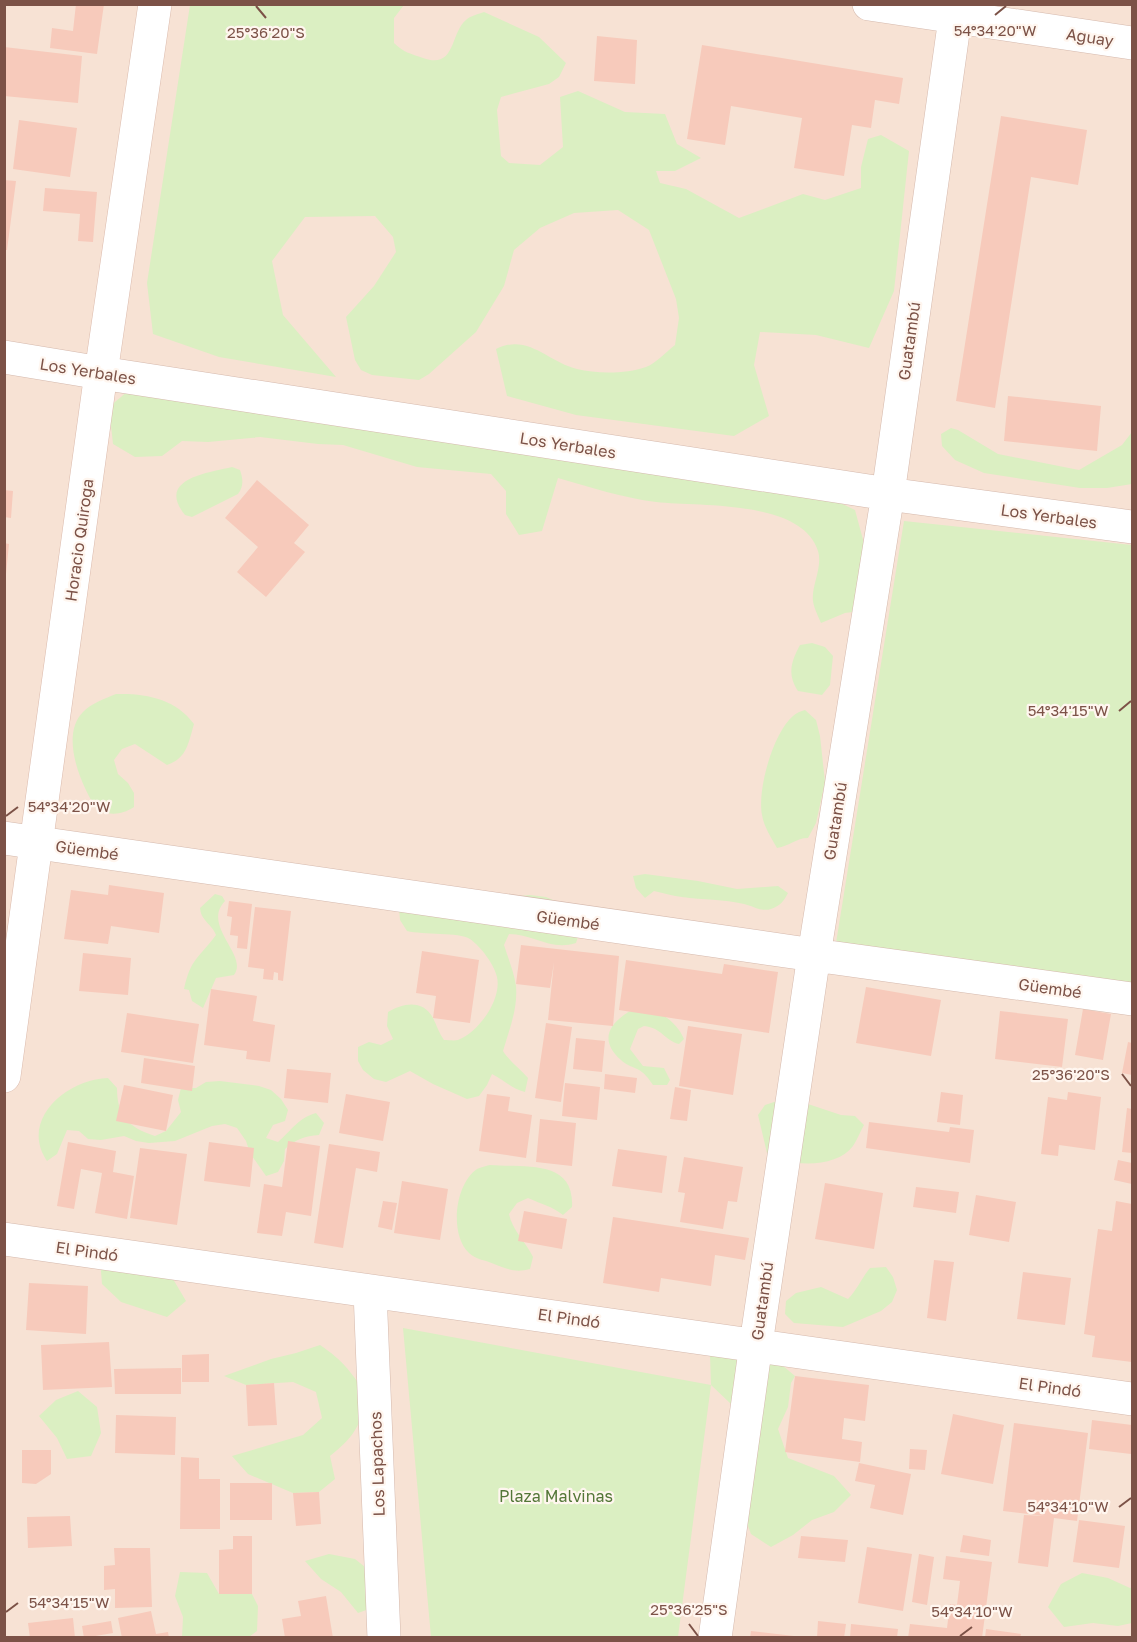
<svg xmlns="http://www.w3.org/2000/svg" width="1137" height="1642" font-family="'Golos Text',sans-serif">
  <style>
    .residential { fill: #f7e2d4 }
    .green { fill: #dbefc2 }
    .building { fill: #f7cabb }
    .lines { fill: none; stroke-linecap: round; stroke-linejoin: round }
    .street-casing { stroke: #d5b9ad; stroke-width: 34 }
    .secondary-casing { stroke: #dbbaac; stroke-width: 34 }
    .street { stroke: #fff; stroke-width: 33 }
    .secondary { stroke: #fff; stroke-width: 33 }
    .ticks { fill: none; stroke: #7c5247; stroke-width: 2 }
    .labels { text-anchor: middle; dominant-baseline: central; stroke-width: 4.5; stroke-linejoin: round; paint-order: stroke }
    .street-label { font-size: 16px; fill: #7c5247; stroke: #fff6ef }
    .park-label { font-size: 16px; fill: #547738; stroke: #fff6ef }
    .ticks-label { font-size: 15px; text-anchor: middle; fill: #7c5247; stroke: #fff6ef; stroke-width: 4.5; stroke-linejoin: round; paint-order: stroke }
  </style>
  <rect width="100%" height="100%" fill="#fff2e6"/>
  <path class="residential" d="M5,5h1127v1632h-1127z"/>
  <path class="green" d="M190,5h214l-10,13v25c9,9 17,11 29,15 33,12 27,-25 43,-38 4,-4 13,-6 18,-8l55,25 27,26 -7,14 -10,7 -48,13 -4,13 4,46 8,7 31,2 23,-18 -3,-50 18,-6 47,21 40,2 12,30 24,14 -26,13h-19l4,12 26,6 53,29 64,-24 22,6 36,-12v-21l7,-28 13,-4 28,16 -15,140 -25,57 -53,-13 -56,-3 -6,33 15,51 -35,20 -158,-21 -69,-19 -11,-47c32,-16 52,13 81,20 20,5 49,5 69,-2 9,-3 20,-15 29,-22l4,-27 -3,-19 -27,-69 -31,-20 -44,3 -34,15 -26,22 -10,36 -28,46 -47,42 -10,6 -47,-5 -11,-5 -6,-10 -9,-43 28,-31 22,-34 -3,-15 -18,-21 -70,1 -33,44 11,54 53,62 -117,-20 -66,-23 -6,-51z
    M128,391l704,108 23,11 13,48v52l-23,3 -24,10c-3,-7 -7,-15 -8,-22 -2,-15 10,-34 5,-50 -16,-52 -119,-44 -162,-49 -33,-4 -66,-15 -98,-24l-16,53 -23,4 -13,-21v-23l-15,-17 -74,-7 -74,-22 -25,-1 -58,-7 -52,5 -26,-1 -20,15 -27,1 -22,-13 -4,-37z
    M951,428l7,2 40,24 81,16 43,-25 10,-13v52l-25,4h-27l-96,-15 -29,-13 -13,-14 -1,-12z
    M232,467l8,3c3,9 4,16 -2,24l-46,23 -7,-2c-29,-36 22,-42 47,-48z
    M904,521l228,24v444l-296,-46z
    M812,643l13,4 8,9 -3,29 -8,10 -24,-4c-11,-17 -7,-29 2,-46z
    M116,694c30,-1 60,5 78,30 -6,20 -7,34 -27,41l-32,-21 -13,5 -8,11 4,14 10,9 6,10v14c-13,8 -21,8 -36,4 -16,-23 -39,-75 -15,-99 9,-9 21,-13 33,-18z
    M805,710l11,10 4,16 5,46 -9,41 -8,15c-12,0 -18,8 -31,10 -6,-11 -13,-21 -15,-33 -5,-25 11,-82 31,-99 3,-3 8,-5 12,-6z
    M645,874l53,7 39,8 41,-3 10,7c-4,8 -8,13 -17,16 -10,3 -18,-3 -27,-5 -20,-5 -41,-4 -62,-7 -9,-1 -18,-4 -28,-6l-9,7 -9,-10 -3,-12z
    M215,894l7,2 3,5c-24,25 24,54 9,74l-18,3 -13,30 -11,-7 -3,-11 -5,-1c7,-31 14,-30 32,-54 -4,-11 -15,-14 -16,-27z
    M530,895l16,2 23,10 11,23 -4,13c-26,8 -43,-9 -67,-9l-5,11c4,13 10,27 12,41 2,23 -7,44 -13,65 7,11 17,17 25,27l-3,14c-13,-3 -21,-12 -33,-18l-5,11 -8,11 -12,3 -34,-15 -23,-13 -24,11 -12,-3 -11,-9 -5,-9v-14l11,-5 12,3 12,-6 -6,-13 1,-14c15,-9 35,-13 45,6 4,8 6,15 11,22 4,0 10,1 14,0 21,-8 44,-41 39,-63 -3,-13 -16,-30 -27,-38 -11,-7 -47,-4 -63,-8l-7,-11 -1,-12z
    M637,1007c19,1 39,13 47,32l-5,5c-15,-4 -17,-16 -35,-18l-6,3 -8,20 13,17 21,2 6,12 -3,5h-14c-4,-6 -9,-13 -16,-16 -6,-3 -11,-4 -16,-9 -26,-23 -7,-41 16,-53z
    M108,1078l9,10c0,28 11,39 38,48l11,-5 15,-19 -3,-12 3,-12h15l10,-6 14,-1 39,5 12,4 10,9 7,11 -3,11 -12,4 -7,13 12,4c14,-12 20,-24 38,-29l8,10 -5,12c-14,1 -23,4 -34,14l-1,12 -6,11 -12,4 -16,-23 -4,-12 -9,-13 -12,-4 -13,2 -37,15 -26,2 -13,-2 -12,-5 -23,4 -13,-1 -9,-8 -12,-1 -10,24 -10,7c-28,-41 20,-82 61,-83z
    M777,1101l25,1 39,13 14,1 9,9c-4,7 -7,15 -11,21 -17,23 -65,21 -86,7l-9,-38 7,-10z
    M490,1165c32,3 85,-7 82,42l-9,8c-11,-9 -22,-11 -35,-17l-11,5 -8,11c3,16 17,28 24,43l-3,12c-15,4 -22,0 -36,-5 -8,-4 -18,-4 -25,-11 -20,-19 -14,-69 8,-84 4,-2 9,-3 13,-4z
    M100,1259l73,20 13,22 -19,16 -46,-15 -19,-18z
    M886,1267l7,10 4,13 -5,12 -11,9 -38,16 -49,-4 -9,-9 1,-13 10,-8 25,-6 27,12c9,-9 13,-20 22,-31z
    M403,1328l308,57 -1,-30 66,5 19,16 -4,7 -3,24 -10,22 10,29 46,18 17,19 -17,17 -22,8 -19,15 -22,12 -20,-13 -17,-46 -3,-84 -20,-19 -33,252h-247z
    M320,1345c24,16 33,29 48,53 -9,29 -14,39 -38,58l5,23 -16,13 -26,1 -45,-19 -16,-18 71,-21 19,-17 -6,-26 -23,-10 -47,3 -22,-9 47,-17 25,-6z
    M78,1391l19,16 4,26 -10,23 -24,3 -10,-21 -18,-22 17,-16z
    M329,1554l26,5 25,20v26l-22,8 -17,-21 -20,-13 -16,-18z
    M180,1572l27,1 12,21h33l6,12 -1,25 -8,6h-67l1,-20 -8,-21z
    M1082,1573l26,5 22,10 2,-1v36l-14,3 -25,-3 -29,4 -16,-20 13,-23z"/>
  <path class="building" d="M76,4h28l-7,50 -47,-6 2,-20 21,3z
    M597,36l40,4 -2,44 -41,-3z
    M702,45l201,33 -4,26 -24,-4 -4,28 -19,-3 -8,51 -50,-8 8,-50 -71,-12 -6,39 -38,-6z
    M4,47l78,9 -4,47 -74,-7z
    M1001,116l86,14 -9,55 -47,-8 -36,231 -39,-7z
    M19,120l58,8 -7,49 -57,-8z
    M4,180l12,1 -9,69h-3z
    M45,188l52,4 -4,50 -15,-1 2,-27 -37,-3z
    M1008,396l93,10 -4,45 -93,-10z
    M257,480l52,45 -15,18 11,9 -39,45 -29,-25 21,-25 -33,-29z
    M4,490l9,1 -2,27 -7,-1z
    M4,543l5,1 -3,30h-2z
    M109,885l55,8 -5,40 -48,-7 -3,18 -44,-5 7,-49 37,5z
    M229,901l23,3 -5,45 -10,-1 1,-12 -8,-1 2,-18 -5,-1z
    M255,907l36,4 -8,70 -5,-1v-7l-4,-1 -1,8 -10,-1 1,-10 -16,-2z
    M521,945l98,11 -6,70 -65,-6 6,-58 -4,26 -34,-4z
    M422,951l57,9 -9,63 -37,-5 3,-22 -20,-3z
    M83,953l48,5 -3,37 -49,-4z
    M626,960l96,14 2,-10 54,8 -9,61 -150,-23z
    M866,987l75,13 -10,56 -75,-13z
    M211,989l46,7 -4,25 22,4 -5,37 -24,-3 1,-8 -43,-6z
    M1083,1009l28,5 -8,46 -28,-5z
    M1000,1011l68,8 -6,48 -67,-8z
    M127,1013l72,11 -6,39 -72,-11z
    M546,1023l26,4 -11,75 -26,-4z
    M688,1026l54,8 -9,61 -54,-9z
    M576,1038l29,3 -3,31 -29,-3z
    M1128,1042l4,1v32l-10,-2z
    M144,1058l51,8 -3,25 -51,-8z
    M287,1069l44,4 -3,30 -44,-5z
    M605,1074l32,4 -2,15 -31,-4z
    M565,1083l35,4 -3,33 -35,-4z
    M124,1085l49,10 -7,36 -50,-10z
    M675,1087l16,3 -4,31 -17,-2z
    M941,1092l22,3 -3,30 -23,-3z
    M1068,1092l33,5 -6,53 -36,-5 -1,11 -17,-2 7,-57 19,3z
    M346,1094l44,8 -7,39 -44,-8z
    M487,1094l23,3 -2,14 24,4 -6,43 -47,-7z
    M1127,1108l5,1v44l-10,-1z
    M540,1119l36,4 -4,43 -36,-4z
    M869,1122l80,10 1,-5 24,3 -4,33 -104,-15z
    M288,1141l32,5 -9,70 -25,-4 -4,24 -25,-3 7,-49 18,3z
    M68,1142l48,9 -3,21 21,4 -7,43 -32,-6 7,-40 -21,-4 -7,40 -17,-3z
    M209,1142l45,6 -4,39 -46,-6z
    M329,1144l51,8 -3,20 -21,-4 -13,80 -29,-5z
    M140,1148l47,6 -10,71 -47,-7z
    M618,1149l49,7 -5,37 -50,-7z
    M684,1157l59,10 -6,35 -9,-1 -5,28 -43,-7 5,-29 -7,-1z
    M1118,1160l14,3v21l-18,-4z
    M402,1181l46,8 -8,51 -46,-7z
    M825,1183l58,10 -9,56 -59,-10z
    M916,1187l43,5 -3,21 -43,-6z
    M976,1195l40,7 -7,40 -40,-7z
    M383,1201l14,2 -5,27 -14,-3z
    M1116,1201l16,3v158l-40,-5 3,-21 -11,-2 14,-105 14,2z
    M524,1211l43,8 -5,30 -44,-8z
    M613,1217l136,21 -4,22 -30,-5 -4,31 -50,-8 -2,14 -56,-9z
    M934,1260l20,2 -8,59 -19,-3z
    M1023,1272l48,6 -6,47 -48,-6z
    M29,1283l59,3 -2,48 -60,-4z
    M109,1342l3,45 -69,3 -2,-45z
    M209,1354v28h-27v-27z
    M181,1368v26h-66l-1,-25z
    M795,1376l74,9 -4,36 -21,-3 -2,21 20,3 -2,20 -75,-10z
    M274,1383l3,42 -29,1 -2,-41z
    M953,1414l51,11 -11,59 -52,-10z
    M116,1415l60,2 -1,38 -60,-2z
    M1092,1420l40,5 -1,29 -42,-5z
    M1014,1423l74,10 -11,88 -23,-3 -6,49 -30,-4 6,-48 21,1 -42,-5z
    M910,1449l17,1 -2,20 -16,-1z
    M22,1450h29v24l-15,10 -14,-1z
    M181,1457l18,1v21h21v50h-40z
    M859,1463l52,11 -8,41 -33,-7 5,-23 -20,-4z
    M230,1483h42v37h-42z
    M319,1492l2,32 -25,2 -3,-33z
    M70,1516l2,30 -44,2 -1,-31z
    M1079,1520l46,6 -6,42 -46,-6z
    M963,1535l28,5 -2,16 -29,-4z
    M233,1536h19v58h-33v-44l14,-1z
    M801,1536l47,4 -3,22 -47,-4z
    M867,1547l45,7 -9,57 -45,-8z
    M114,1548h36l2,59 -37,1v-19l-11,1v-24l11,-1z
    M919,1554l15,3 -7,48 -15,-3z
    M946,1556l46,6 -10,76h-74l2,-14 37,4 3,-24 7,1 3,-24 -17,-2z
    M326,1596l7,42h-48l-3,-19 19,-3 -3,-15z
    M151,1611l5,23 12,-2 1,6h-47l-4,-20z
    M73,1618l2,20h-45l-2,-15z
    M111,1621l2,12 -29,5 -2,-12z
    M818,1621l28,3 -2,14h-27z
    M851,1624l47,5 -1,9h-47z
    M986,1629l35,5 -1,4h-35z
    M751,1631l43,5v2h-44z"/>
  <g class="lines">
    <g class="street-casing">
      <path id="street" d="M869,4l263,39
        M4,357l97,16 787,121 244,33
        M4,838l810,117 318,44
        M4,1239l1128,160
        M370,1291l14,347
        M715,1638l41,-294 58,-389 74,-461 69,-490"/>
    </g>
    <g class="secondary-casing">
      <path id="secondary" d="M4,1076l97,-703 54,-369"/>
    </g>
    <use href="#street" class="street"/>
    <use href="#secondary" class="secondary"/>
  </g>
  <path class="ticks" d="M256,6l10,12M995,15l11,-9M1119,711l12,-10M6,816l12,-9M1122,1074l9,12M1119,1507l12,-9M6,1612l12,-9M689,1624l9,12M960,1636l12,-9"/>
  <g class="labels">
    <g class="street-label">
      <text transform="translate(1090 37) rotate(9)">Aguay</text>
      <text transform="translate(909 341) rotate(-82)">Guatambú</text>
      <text transform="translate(88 371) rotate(9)">Los Yerbales</text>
      <text transform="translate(568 445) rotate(9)">Los Yerbales</text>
      <text transform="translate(1049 516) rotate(8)">Los Yerbales</text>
      <text transform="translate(79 540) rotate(-82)">Horacio Quiroga</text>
      <text transform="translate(835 821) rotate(-81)">Guatambú</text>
      <text transform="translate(87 850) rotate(8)">Güembé</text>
      <text transform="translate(568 920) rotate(8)">Güembé</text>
      <text transform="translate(1050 988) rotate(8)">Güembé</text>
      <text transform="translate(87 1251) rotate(8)">El Pindó</text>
      <text transform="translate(762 1301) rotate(-82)">Guatambú</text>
      <text transform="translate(569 1318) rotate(8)">El Pindó</text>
      <text transform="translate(1050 1387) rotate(8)">El Pindó</text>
      <text transform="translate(377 1464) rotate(-92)">Los Lapachos</text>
    </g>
    <g class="park-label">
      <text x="556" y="1496">Plaza Malvinas</text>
    </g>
  </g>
  <g class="ticks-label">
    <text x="995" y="36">54°34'20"W</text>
    <text x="266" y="38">25°36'20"S</text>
    <text x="1068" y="716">54°34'15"W</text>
    <text x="69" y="812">54°34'20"W</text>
    <text x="1071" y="1080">25°36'20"S</text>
    <text x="1068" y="1512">54°34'10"W</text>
    <text x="69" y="1608">54°34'15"W</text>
    <text x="689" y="1615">25°36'25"S</text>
    <text x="972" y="1617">54°34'10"W</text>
  </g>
  <rect width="1137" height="1642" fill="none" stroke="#7c5247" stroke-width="12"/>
</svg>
